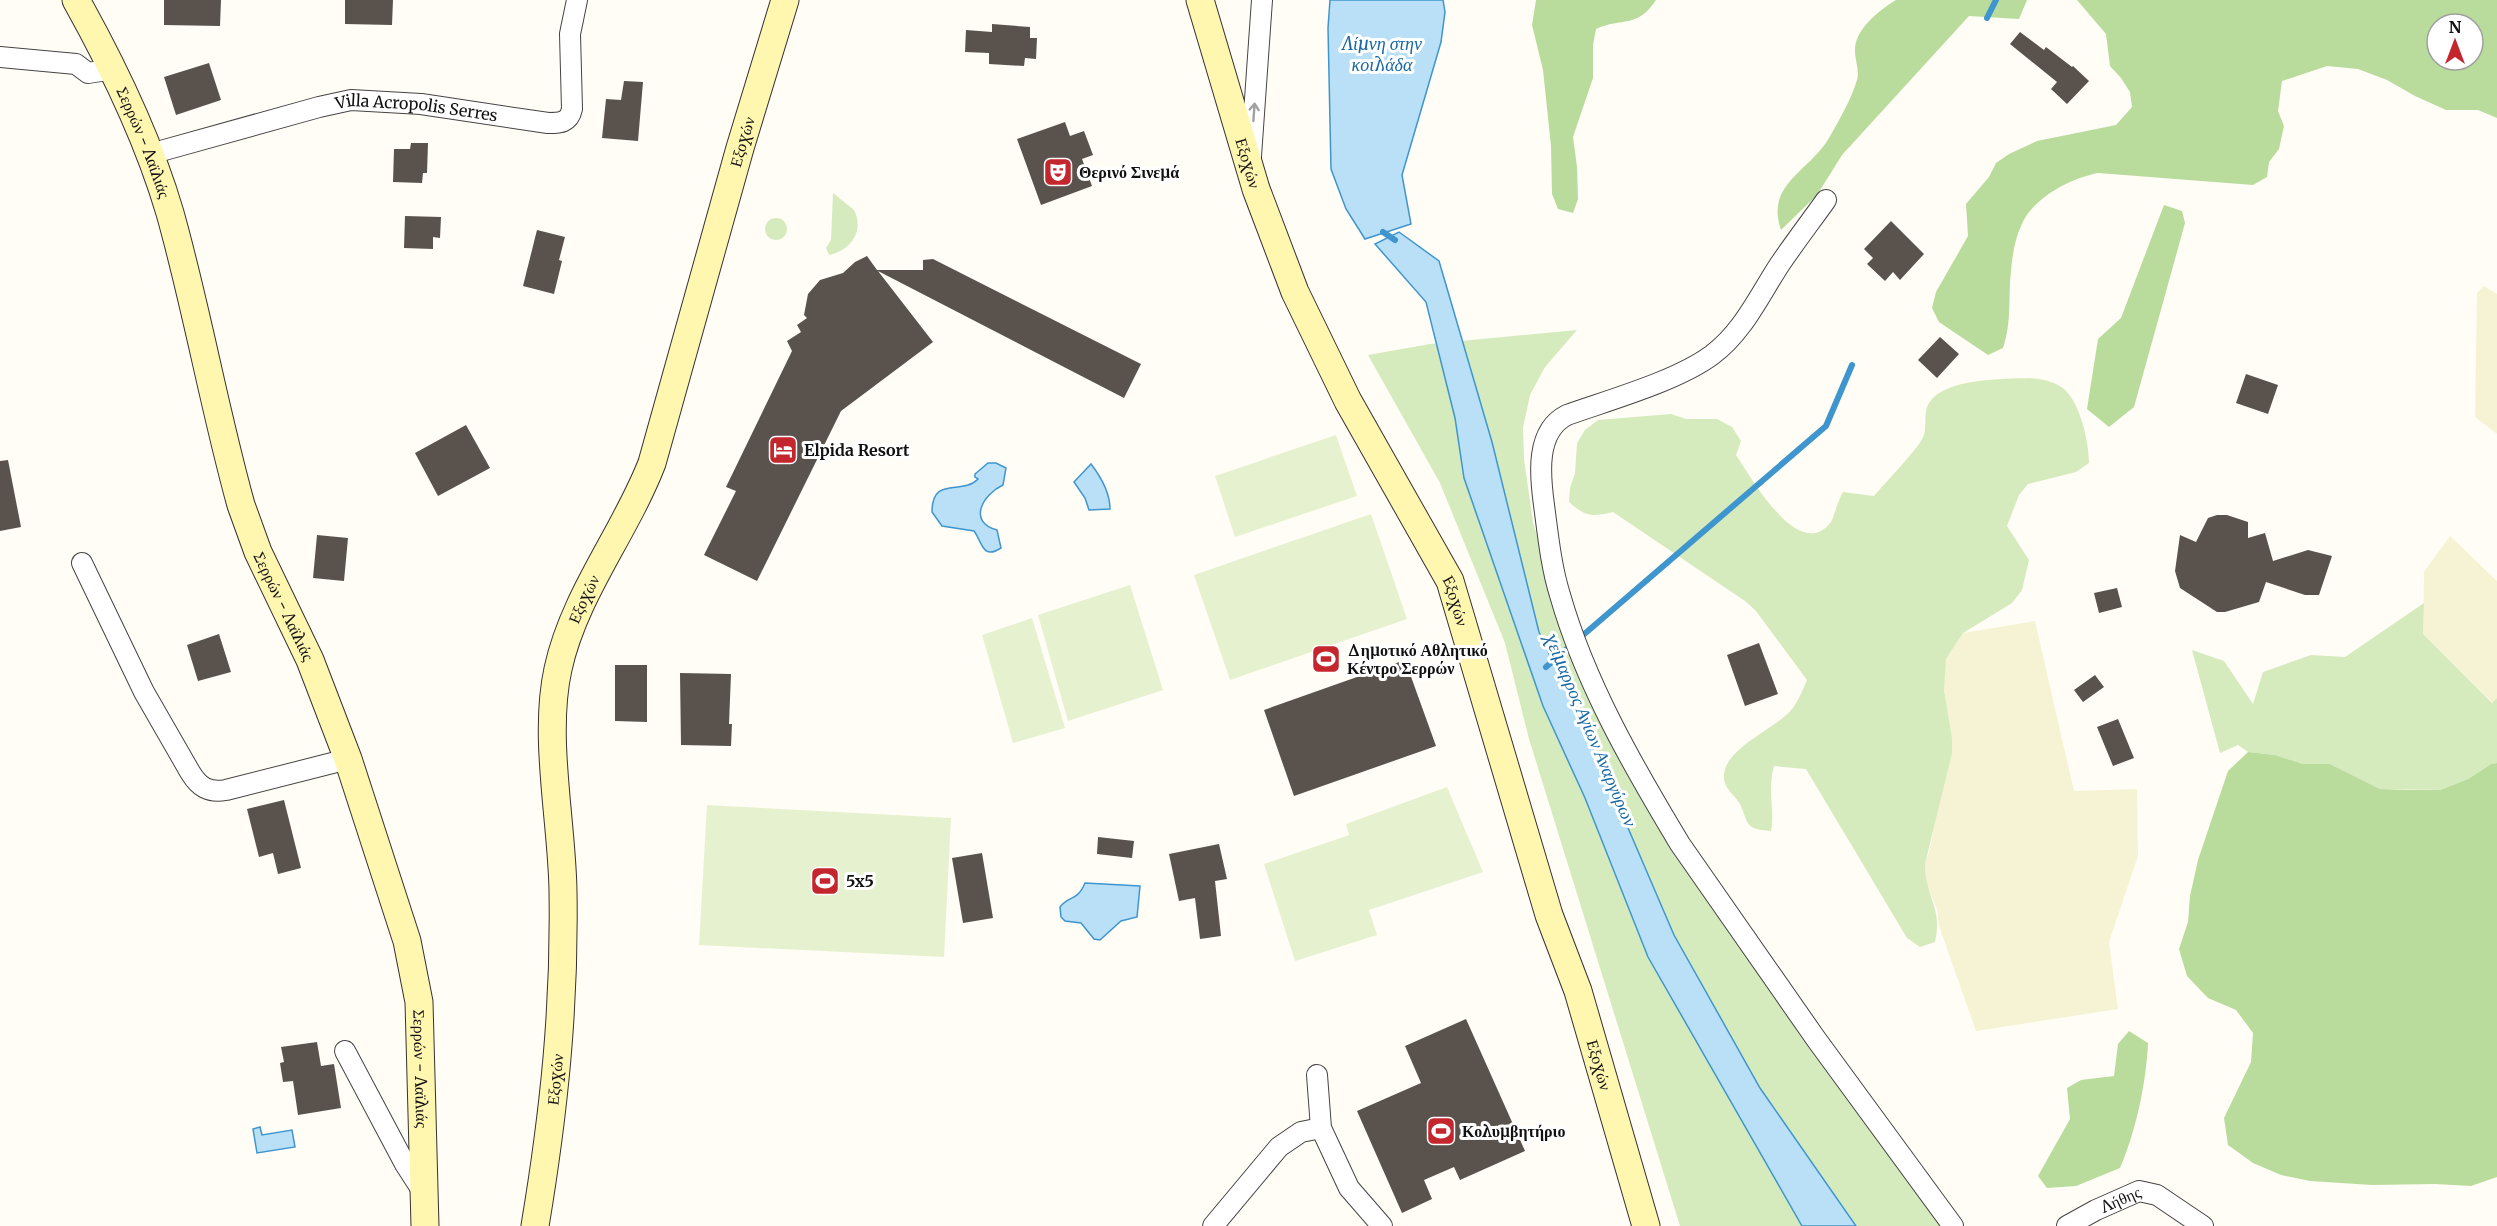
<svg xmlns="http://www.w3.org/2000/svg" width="2497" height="1226" font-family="Merriweather,serif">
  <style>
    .farmland { fill: #f6f3d4 }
    .green { fill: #d5ebbd }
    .forest { fill: #b9dc9c; fill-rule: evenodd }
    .pitch { fill: #e6f2cf }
    .water { fill: #b9e0f7; stroke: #3f96cf; stroke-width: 1.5 }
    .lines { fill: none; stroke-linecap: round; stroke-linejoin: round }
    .stream { stroke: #3f96cf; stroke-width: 6 }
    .building { fill: #5a524d }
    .minor-casing { stroke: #444; stroke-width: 22 }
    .secondary-casing { stroke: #333; stroke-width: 29 }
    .minor { stroke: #fff; stroke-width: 20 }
    .secondary { stroke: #fff6b0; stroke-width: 27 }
    .oneway { stroke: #a0a0a0 }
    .labels { text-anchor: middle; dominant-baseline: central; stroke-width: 6; stroke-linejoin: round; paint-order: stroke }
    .street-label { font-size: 16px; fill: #111; stroke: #fff }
    .poi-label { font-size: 16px; font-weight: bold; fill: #111; stroke: #fff; text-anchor: start }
    .water-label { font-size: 18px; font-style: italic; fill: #1768a6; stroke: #fff }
  </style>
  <rect width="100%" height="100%" fill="#fffdf5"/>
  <path class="farmland" d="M2484,286l13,8v140l-22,-17 2,-124z
    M2450,536l47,45v117l-4,5 -70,-69 1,-62z
    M2035,621l39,170 63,-2 1,67 -29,86 9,67 -142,22 -37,-105 -2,-17 -12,-29v-17l5,-15 22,-110 -8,-48v-16l2,-15 17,-26z"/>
  <path class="green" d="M833,193l21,17c11,21 -4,41 -25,45l-3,-7 5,-8z
    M765 229a11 11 0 1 1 22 0a11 11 0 1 1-22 0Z
    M1577,330l-32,37 -15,28 -7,33 1,31 9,63 19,69 50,123 340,512h-262l-151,-487 -24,-96 -65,-160 -72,-128 62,-11z
    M2030,378c9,1 19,2 28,7 21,10 31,56 31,78l-13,9 -48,12 -9,11 -12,31 22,34 -7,30 -10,13 -49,30 -17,26 -2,31 8,48v15l-27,111c0,33 18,43 10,78l-15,5 -13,-9 -101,-169 -32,-3c-7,25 1,42 -3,65 -27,-2 -22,-7 -31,-27 -5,-9 -17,-16 -16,-28 0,-28 52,-47 68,-67 7,-9 11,-20 15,-29l-51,-69 -11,-10 -132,-89c-21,5 -27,5 -44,-10l1,-14 5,-15 2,-30 8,-13 13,-10 73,-6 15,5h31l15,8 9,14 -5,14c15,22 63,109 95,67 3,-5 7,-22 12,-30l31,4c10,-12 47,-50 50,-61 3,-10 -1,-23 5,-32 15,-25 75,-24 101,-25z
    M2424,603l-1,31 69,69 5,-5v65l-6,1 -23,15 -28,11 -60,-1 -50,-25h-27l-28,-9 -27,-3 -10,-7 -18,8 -28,-103 32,11 29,43 10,-32 48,-17 34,2z"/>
  <path class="forest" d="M1536,0h120c-19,29 -34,17 -60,29l-3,16v33l-20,59 4,30 1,32 -5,14 -15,-4 -6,-15 -1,-48 -8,-76 -11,-45z
    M1896,0h131l-8,19 -50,-3 -127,139 -25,40 -36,35c-16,-46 28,-58 48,-92 10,-18 22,-38 28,-58 3,-10 -3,-22 -2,-32 2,-21 25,-38 41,-48z
    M2077,0h420v118l-19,-8h-32l-31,-14 -28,-16 -29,-11 -31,-3 -45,15 -4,30 6,15 -5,23 -10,13 -2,15 -14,8 -155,-12c-27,5 -66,25 -77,53 -6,13 -9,31 -10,45 -3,27 1,51 -8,77l-15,7 -49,-33 -7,-14 4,-16 32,-56 -2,-32 23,-27 7,-14 13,-9 28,-13 79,-16 16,-18 -2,-15 -9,-14 -11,-12 -4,-32zM2437,24h36v36h-36z
    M2164,205l18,6 3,12 -51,184 -25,20 -22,-18 11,-70 23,-21z
    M2248,752l27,3 28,9h27l50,25 29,1h31l28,-11 23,-15 6,-1v414l-26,9 -36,-2 -63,1 -62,-4 -29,-6 -28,-12 -25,-18 -4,-27 27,-56 2,-29 -17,-23 -28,-12 -21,-22 -8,-27 9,-27 2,-26 8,-36 30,-89z
    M2129,1031l19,12c-2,41 -12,88 -28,125l-44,18 -29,2 -9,-12 32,-57 -3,-31 14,-8 33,-4 4,-32z"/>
  <path class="pitch" d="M1336,435l21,61 -122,41 -20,-61z
    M1371,514l36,105 -177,61 -36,-105z
    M1130,585l33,105 -95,31 -30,-106z
    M1032,618l33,110 -52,15 -31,-108z
    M1447,787l36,85 -114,38 8,25 -82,26 -31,-97 85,-29 -3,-11z
    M707,805l244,13 -7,139 -245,-12z"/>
  <path class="water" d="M1330,0h113l2,12 -4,30 -39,133 9,49 -46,15 -19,-30 -15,-40 -3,-141z
    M1399,232l40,29 53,181 47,190 71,154 64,149 86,153 96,138h-54l-154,-269 -63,-159 -42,-92 -79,-228 -9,-60 -29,-116 -51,-58z
    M988,463h8l10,5 -3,17c-20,9 -36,37 -6,45l4,18c-19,12 -18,-5 -27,-17l-32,-5 -10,-14c0,-37 30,-16 46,-33l-3,-2v-3z
    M1091,464c10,13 19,29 19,45l-21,1 -4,-12 -11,-16z
    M1085,883l55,3 -3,31 -16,4 -21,19 -6,-1 -13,-16 -16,-2 -4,-4 -1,-10c9,-12 17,-5 25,-24z
    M260,1127l2,8 30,-5 3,17 -38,6 -4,-24z"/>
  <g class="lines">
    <path class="stream" d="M1987,18l9,-18
      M1383,232l12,8
      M1546,667l280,-241 26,-61"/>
  </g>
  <path class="building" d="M164,0h57l-1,26 -56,-1z
    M345,0h48l-1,25 -47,-1z
    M992,24l38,3v11h7l-1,21 -11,-1 -1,8 -35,-2v-11l-24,-1 1,-22 26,2z
    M2020,32l24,18 2,-3 26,20 1,-1 16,15 -22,23 -16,-15 6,-7 -47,-38z
    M209,63l12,37 -45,15 -12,-38z
    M624,81l19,1 -5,59 -36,-3 4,-39 15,1z
    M1065,122l5,14 14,-5 9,24 -11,4 10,27 -51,19 -24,-66z
    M411,143h17l-1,30h-4l-1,10 -29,-1 1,-33h16z
    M405,216l36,1 -1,21 -7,-1v12l-29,-1z
    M1891,221l33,33 -24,26 -7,-8 -8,9 -18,-17 6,-6 -9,-9z
    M537,230l28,7 -6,23 3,1 -8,33 -31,-8z
    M867,256l10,14h46v-10l10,-1 208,105 -17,34 -246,-127 55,71 -92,69 -84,170 -53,-26 32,-64 -10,-4 66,-136 -5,-10 14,-9 -4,-7 10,-7 -3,-3 4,-21 12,-14 23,-7 12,-11z
    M1940,337l19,17 -22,24 -19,-18z
    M2246,374l32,11 -10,29 -32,-11z
    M466,425l24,43 -52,28 -23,-43z
    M8,460l13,67 -21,4v-70z
    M2217,515h10l21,7v16l17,-5 8,28 35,-11 24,6 -13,39h-14l-39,-13 -7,20 -34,10h-8l-37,-24 -5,-17 5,-36 16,7 12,-24z
    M317,535l31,3 -4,43 -31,-3z
    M2117,588l5,19 -23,6 -5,-20z
    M219,634l12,38 -33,9 -11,-36z
    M1759,643l19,51 -33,12 -18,-51z
    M1405,660l31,86 -142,50 -30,-86z
    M615,665h32v57l-32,-1z
    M680,673l51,1 -2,50h3l-1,22 -50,-1z
    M2095,675l9,12 -21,15 -9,-12z
    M2118,719l16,39 -21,8 -16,-39z
    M284,800l17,68 -23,6 -5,-21 -14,4 -12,-48z
    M1098,837l36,4 -2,17 -35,-4z
    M1219,844l8,35 -12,2 6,55 -21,3 -5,-41 -16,3 -10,-47z
    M982,853l11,65 -30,5 -11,-65z
    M1466,1019l59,132 -65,29 -6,-13 -30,13 8,19 -30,14 -45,-102 64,-28 -16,-37z
    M317,1042l4,24 13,-2 7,44 -43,7 -5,-34 -10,1 -3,-19 4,-1 -3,-15z"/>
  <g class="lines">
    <g class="minor-casing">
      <g id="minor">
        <path d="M0,57l76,7 12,9 26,-4"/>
        <path id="s1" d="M150,154l169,-47 32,-7 70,4 127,19c12,0 21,0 24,-14l-2,-75 7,-34"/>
        <path d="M1251,156l11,-156"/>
        <path d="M1826,200c-15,21 -31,42 -46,64 -21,32 -37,68 -68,91 -35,26 -103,45 -145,60 -32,16 -27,61 -23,90 4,30 7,61 16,90 25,88 73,171 120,249l136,195 137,187"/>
        <path d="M82,563l62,129 46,80c9,15 18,21 36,18l122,-31"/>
        <path d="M345,1051l60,113 20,31"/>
        <path d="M1317,1075l4,53 28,60 33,38"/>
        <path d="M1213,1226l66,-79 22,-15 20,-4"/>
        <path id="s2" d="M2067,1226l29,-16 43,-19 18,4 46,31"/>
      </g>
    </g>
    <g class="secondary-casing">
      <g id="secondary">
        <path id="s3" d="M76,0c38,68 72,138 94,213 27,96 44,195 71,292l17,47 52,108 38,99 59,182 12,61 6,224"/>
        <path id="s4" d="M1200,0l56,189 39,103 53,109 102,180 99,334 29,76 68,235"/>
        <path id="s5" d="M535,1226c19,-114 30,-219 28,-335 -1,-69 -20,-154 -5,-222 16,-74 67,-136 94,-206l88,-315 45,-148"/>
      </g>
    </g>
    <use href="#minor" class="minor"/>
    <use href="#secondary" class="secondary"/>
  </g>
  <defs><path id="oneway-shaft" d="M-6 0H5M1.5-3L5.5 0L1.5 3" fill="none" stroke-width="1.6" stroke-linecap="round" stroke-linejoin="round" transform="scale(1.5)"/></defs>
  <use class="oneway" href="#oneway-shaft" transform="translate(1254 112) rotate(-86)"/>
  <defs>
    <g id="theatre-square" transform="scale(1.5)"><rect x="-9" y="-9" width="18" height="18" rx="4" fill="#c4262e" stroke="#fff"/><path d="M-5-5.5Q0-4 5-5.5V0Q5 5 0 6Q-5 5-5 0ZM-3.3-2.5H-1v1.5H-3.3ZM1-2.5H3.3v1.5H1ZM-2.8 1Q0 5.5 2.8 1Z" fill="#fff"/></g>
    <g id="hotel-square" transform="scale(1.5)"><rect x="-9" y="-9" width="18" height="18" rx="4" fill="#c4262e" stroke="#fff"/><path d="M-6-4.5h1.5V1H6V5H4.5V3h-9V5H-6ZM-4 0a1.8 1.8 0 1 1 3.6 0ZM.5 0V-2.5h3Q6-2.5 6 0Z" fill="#fff"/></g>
    <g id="stadium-square" transform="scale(1.5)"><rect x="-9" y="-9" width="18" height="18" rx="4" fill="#c4262e" stroke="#fff"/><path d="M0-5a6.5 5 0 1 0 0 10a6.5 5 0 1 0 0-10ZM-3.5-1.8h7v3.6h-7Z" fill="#fff"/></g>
  </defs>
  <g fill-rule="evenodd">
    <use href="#theatre-square" x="1058" y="172"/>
    <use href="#hotel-square" x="783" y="450"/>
    <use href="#stadium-square" x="1326" y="659"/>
    <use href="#stadium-square" x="825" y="881"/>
    <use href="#stadium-square" x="1441" y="1131"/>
  </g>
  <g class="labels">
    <g class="street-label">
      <text stroke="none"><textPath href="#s1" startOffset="274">Villa Acropolis Serres</textPath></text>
      <text stroke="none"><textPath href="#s5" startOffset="1120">Εξοχών</textPath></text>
      <text stroke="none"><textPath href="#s3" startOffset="158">Σερρών - Λαϊλιάς</textPath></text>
      <text stroke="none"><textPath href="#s4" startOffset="170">Εξοχών</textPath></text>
      <text stroke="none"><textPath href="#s5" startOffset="634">Εξοχών</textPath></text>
      <text stroke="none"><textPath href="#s4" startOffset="656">Εξοχών</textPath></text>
      <text stroke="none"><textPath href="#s3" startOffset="644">Σερρών - Λαϊλιάς</textPath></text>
      <text stroke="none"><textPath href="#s4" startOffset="1142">Εξοχών</textPath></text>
      <text stroke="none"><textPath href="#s3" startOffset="1130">Σερρών - Λαϊλιάς</textPath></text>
      <text stroke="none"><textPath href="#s5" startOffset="148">Εξοχών</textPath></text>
      <text stroke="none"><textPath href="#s2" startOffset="60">Λήθης</textPath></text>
    </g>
    <g class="poi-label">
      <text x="1079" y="172">Θερινό Σινεμά</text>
      <text x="804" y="450">Elpida Resort</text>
      <text x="1347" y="650">Δημοτικό Αθλητικό<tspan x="1347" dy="18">Κέντρο Σερρών</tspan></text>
      <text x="846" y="881">5x5</text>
      <text x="1462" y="1131">Κολυμβητήριο</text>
    </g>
    <g class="water-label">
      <text x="1382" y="43">Λίμνη στην<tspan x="1382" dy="21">κοιλάδα</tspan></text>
      <text transform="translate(1591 730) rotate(67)">χείμαρρος Αγίων Αναργύρων</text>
    </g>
  </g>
  <g transform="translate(2455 42)"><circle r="28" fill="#ffffff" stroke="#a0a0a0" stroke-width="1.5"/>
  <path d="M0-4.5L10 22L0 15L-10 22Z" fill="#c4262e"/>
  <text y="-9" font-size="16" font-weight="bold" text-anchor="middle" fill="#111111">N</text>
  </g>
</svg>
